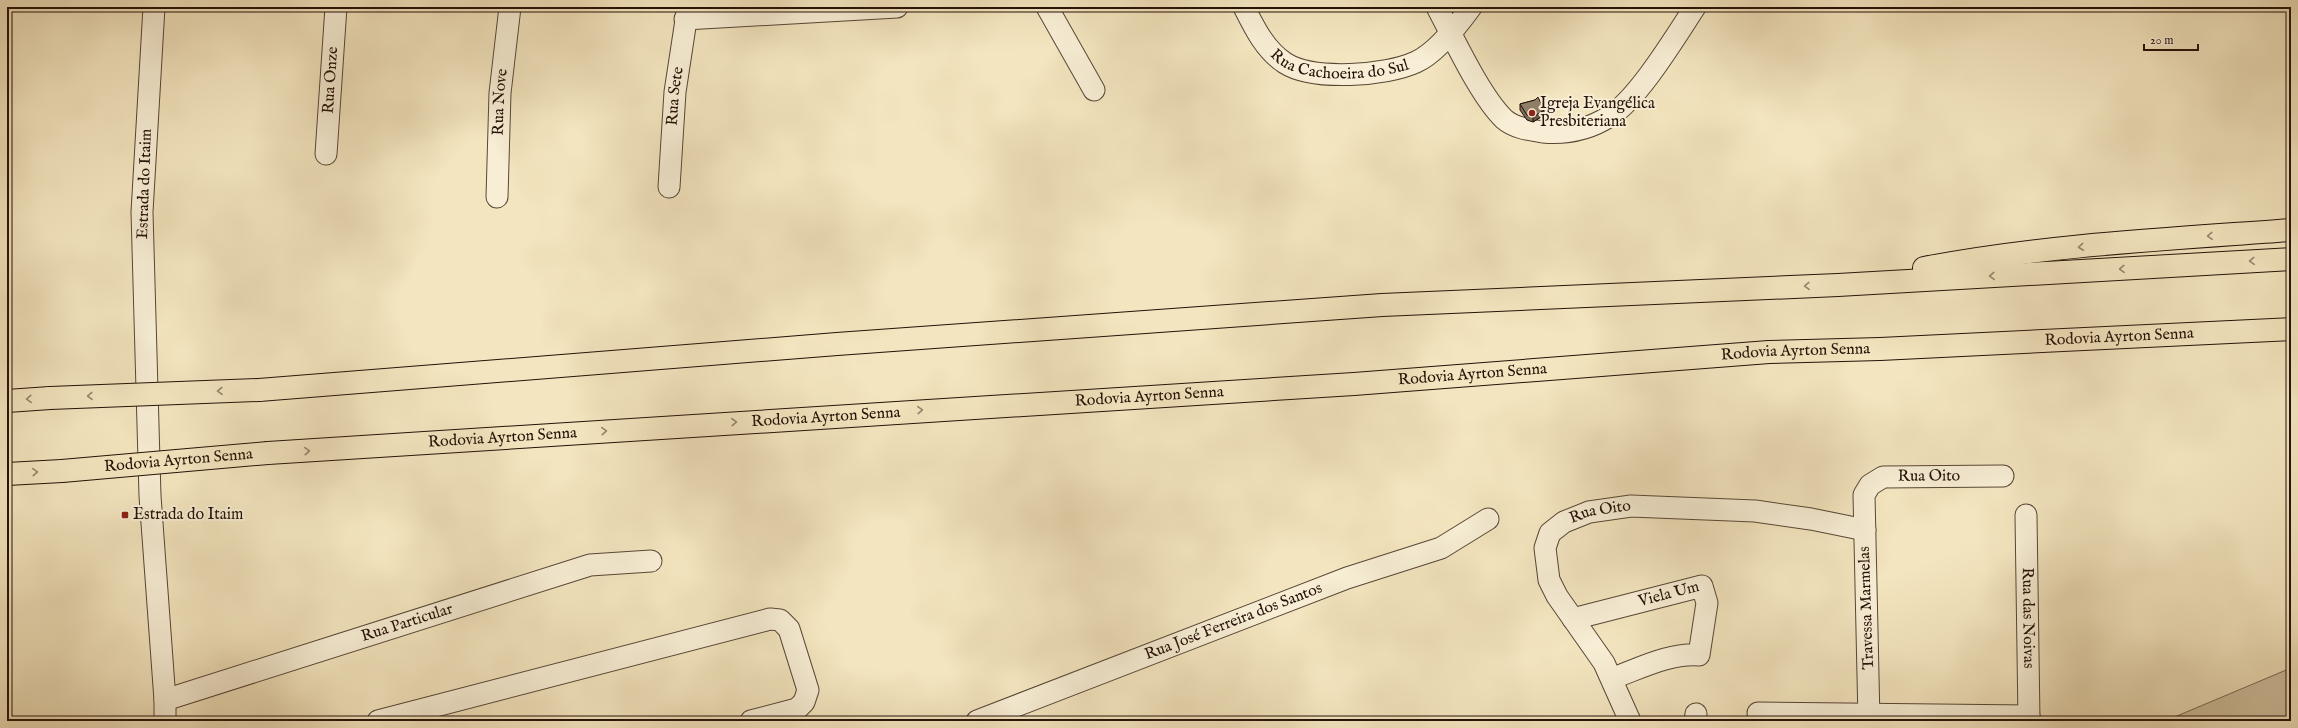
<svg xmlns="http://www.w3.org/2000/svg" width="2298" height="728" font-family="'IM FELL English',serif">
  <style>
    .green { fill: #d0c1a0; stroke: #7a6954 }
    .lines { fill: none; stroke-linecap: round; stroke-linejoin: round }
    .minor-casing { stroke: #584636; stroke-width: 23 }
    .highway-casing { stroke: #251108; stroke-width: 24 }
    .minor { stroke: #f7eed5; stroke-width: 21 }
    .highway { stroke: #f3e5bf; stroke-width: 22 }
    .highway-bridge-casing { stroke: #251108; stroke-width: 24; stroke-linecap: butt }
    .highway-bridge { stroke: #f3e5bf; stroke-width: 22 }
    .wall { fill: #7c6d59; stroke: #251108 }
    .shaded-wall { fill: #655948; stroke: #251108 }
    .building { fill: #907f67; stroke: #251108 }
    .oneway { stroke: #96866d }
    .poi-dot { fill: #8f2418; stroke: #f7eed5; stroke-width: 1.5 }
    .labels { text-anchor: middle; dominant-baseline: central; stroke-width: 4; stroke-linejoin: round; paint-order: stroke }
    .street-label { font-size: 16px; fill: #251108; stroke: #f7eed5 }
    .poi-label { font-size: 16px; fill: #251108; stroke: #f7eed5; text-anchor: start }
  </style>
  <rect width="100%" height="100%" fill="#f3e5bf"/>
  <filter id="stains"><feTurbulence type="fractalNoise" baseFrequency=".005" numOctaves="4"/><feColorMatrix values="0 0 0 0 .2 0 0 0 0 .09 0 0 0 0 .02 0 0 0 .5 -.17"/></filter>
  <radialGradient id="worn" r=".72"><stop offset=".6" stop-color="#630" stop-opacity="0"/><stop offset="1" stop-color="#630" stop-opacity=".3"/></radialGradient>
  <path class="green" d="M2291,668v53h-126z"/>
  <g class="lines">
    <g class="minor-casing">
      <g id="minor">
        <path d="M154,7l-12,205 8,284 15,204v21"/>
        <path d="M1047,7l47,83"/>
        <path id="s1" d="M1244,7c10,20 21,43 41,56 28,18 101,13 131,-1 20,-9 42,-37 55,-55"/>
        <path d="M1437,7c16,30 43,89 67,112 10,9 26,11 39,13 23,2 47,-3 67,-16 28,-17 66,-80 85,-109"/>
        <path d="M685,19l212,-12"/>
        <path id="s2" d="M326,154l10,-147"/>
        <path id="s3" d="M669,187l6,-95 13,-85"/>
        <path id="s4" d="M497,197l3,-104 10,-86"/>
        <path id="s5" d="M2026,515l3,206"/>
        <path id="s6" d="M1573,619l129,-33 5,17 -8,52c-30,-2 -58,13 -86,23"/>
        <path id="s7" d="M165,700l425,-135 61,-4"/>
        <path d="M1758,713l271,3"/>
        <path d="M378,721l392,-102 10,1 9,9 19,61 -4,12 -7,7 -46,12"/>
        <path id="s8" d="M977,721l370,-143 94,-30 47,-29"/>
        <path id="s9" d="M1630,721l-26,-58 -47,-67 -8,-16 -4,-32 5,-15 14,-11 25,-10 42,-6 124,5 56,8 54,11"/>
        <path d="M1695,721l1,-7"/>
        <path id="s10" d="M1869,721l-5,-226 6,-10 13,-8 120,-1"/>
      </g>
    </g>
    <g class="highway-casing">
      <g id="highway">
        <path d="M1924,268c121,-23 245,-29 367,-38"/>
        <path d="M259,390l578,-46 545,-39 456,-20 453,-26"/>
        <path d="M7,401l43,-3"/>
        <path id="s11" d="M268,453l1086,-69 415,-32 111,-3 411,-20"/>
        <path d="M7,474l55,-3"/>
      </g>
    </g>
    <use href="#minor" class="minor"/>
    <use href="#highway" class="highway"/>
    <g class="highway-bridge-casing">
      <g id="highway-bridge">
        <path d="M50,398l209,-8"/>
        <path id="s12" d="M62,471l206,-18"/>
      </g>
    </g>
    <use href="#highway-bridge" class="highway-bridge"/>
  </g>
  <path class="wall" d="M1535,100l9,15 -11,7 -6,-2 -7,-10v-6z"/>
  <path class="shaded-wall" d="M1544,110v5l-11,7v-5z"/>
  <path class="building" d="M1538,97l6,13 -11,7 -6,-2 -7,-11 15,-4z"/>
  <defs><path id="oneway-chevron" d="M-2-3.5L2.5 0L-2 3.5" fill="none" stroke-width="1.6" stroke-linecap="round" stroke-linejoin="round"/></defs>
  <g class="oneway">
    <use href="#oneway-chevron" transform="translate(2210 236) rotate(176)"/>
    <use href="#oneway-chevron" transform="translate(2081 247) rotate(174)"/>
    <use href="#oneway-chevron" transform="translate(2252 261) rotate(177)"/>
    <use href="#oneway-chevron" transform="translate(2122 269) rotate(177)"/>
    <use href="#oneway-chevron" transform="translate(1992 276) rotate(177)"/>
    <use href="#oneway-chevron" transform="translate(1807 286) rotate(178)"/>
    <use href="#oneway-chevron" transform="translate(220 391) rotate(178)"/>
    <use href="#oneway-chevron" transform="translate(90 396) rotate(178)"/>
    <use href="#oneway-chevron" transform="translate(29 399) rotate(176)"/>
    <use href="#oneway-chevron" transform="translate(920 410) rotate(-3)"/>
    <use href="#oneway-chevron" transform="translate(734 422) rotate(-4)"/>
    <use href="#oneway-chevron" transform="translate(604 431) rotate(-4)"/>
    <use href="#oneway-chevron" transform="translate(307 451) rotate(-4)"/>
    <use href="#oneway-chevron" transform="translate(35 472) rotate(-4)"/>
  </g>
  <g class="poi-dot">
    <circle cx="1532" cy="113" r="4"/>
    <rect x="121" y="511" width="8" height="8" rx="2"/>
  </g>
  <g class="labels">
    <g class="street-label">
      <text stroke="none"><textPath href="#s1" startOffset="125">Rua Cachoeira do Sul</textPath></text>
      <text stroke="none"><textPath href="#s2" startOffset="74">Rua Onze</textPath></text>
      <text stroke="none"><textPath href="#s3" startOffset="91">Rua Sete</textPath></text>
      <text stroke="none"><textPath href="#s4" startOffset="95">Rua Nove</textPath></text>
      <text transform="translate(145 184) rotate(-88)">Estrada do Itaim</text>
      <text stroke="none"><textPath href="#s11" startOffset="1855">Rodovia Ayrton Senna</textPath></text>
      <text stroke="none"><textPath href="#s11" startOffset="1531">Rodovia Ayrton Senna</textPath></text>
      <text stroke="none"><textPath href="#s11" startOffset="1207">Rodovia Ayrton Senna</textPath></text>
      <text stroke="none"><textPath href="#s11" startOffset="883">Rodovia Ayrton Senna</textPath></text>
      <text stroke="none"><textPath href="#s11" startOffset="559">Rodovia Ayrton Senna</textPath></text>
      <text stroke="none"><textPath href="#s11" startOffset="235">Rodovia Ayrton Senna</textPath></text>
      <text stroke="none"><textPath href="#s12" startOffset="117">Rodovia Ayrton Senna</textPath></text>
      <text stroke="none"><textPath href="#s10" startOffset="299">Rua Oito</textPath></text>
      <text stroke="none"><textPath href="#s9" startOffset="267">Rua Oito</textPath></text>
      <text stroke="none"><textPath href="#s6" startOffset="99">Viela Um</textPath></text>
      <text transform="translate(1867 608) rotate(-92)">Travessa Marmelas</text>
      <text stroke="none"><textPath href="#s5" startOffset="103">Rua das Noivas</textPath></text>
      <text stroke="none"><textPath href="#s8" startOffset="275">Rua José Ferreira dos Santos</textPath></text>
      <text stroke="none"><textPath href="#s7" startOffset="254">Rua Particular</textPath></text>
    </g>
    <g class="poi-label">
      <text x="1540" y="104">Igreja Evangélica<tspan x="1540" dy="18">Presbiteriana</tspan></text>
      <text x="133" y="515">Estrada do Itaim</text>
    </g>
  </g>
  <rect width="2298" height="728" fill="none" stroke="#f3e5bf" stroke-width="24"/>
  <rect x="8" y="8" width="2282" height="712" fill="none" stroke="#251108" stroke-width="2"/>
  <rect x="12" y="12" width="2274" height="704" fill="none" stroke="#251108"/>
  <path d="M2144 44v6h54v-6" fill="none" stroke="#251108" stroke-width="2"/>
  <text x="2150" y="44" font-size="12" fill="#251108" stroke="#f7eed5" stroke-width="3" paint-order="stroke">20 m</text>
  <rect width="100%" height="100%" filter="url(#stains)"/>
  <rect width="100%" height="100%" fill="url(#worn)"/>
</svg>
